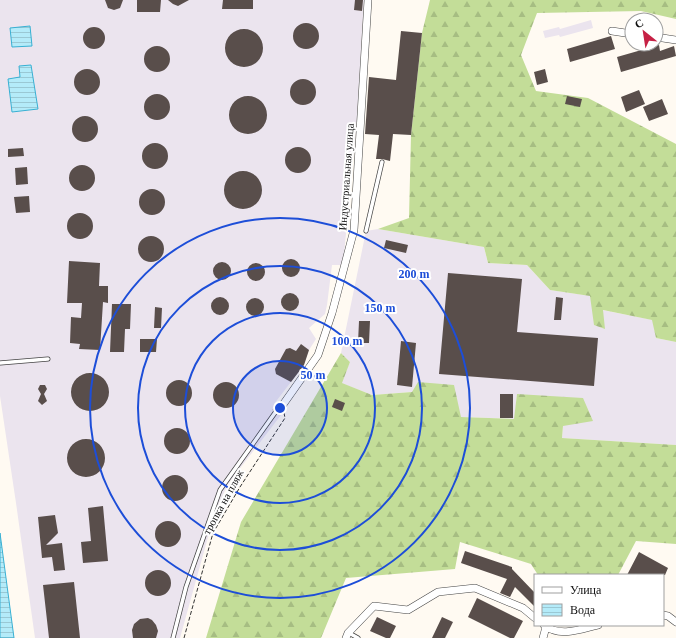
<svg xmlns="http://www.w3.org/2000/svg" width="676" height="638" font-family="Georgia,serif">
  <style>
    .industrial { fill: #ebe4ee }
    .forest { fill: url(#forest-firs) }
    .water { fill: url(#water-rules); stroke: #38b0d3 }
    .building { fill: #594e4b }
    .lines { fill: none; stroke-linecap: round; stroke-linejoin: round }
    .lane-casing { stroke: #434343; stroke-width: 5 }
    .street-casing { stroke: #434343; stroke-width: 8 }
    .path { stroke: #323232; stroke-width: 1; stroke-dasharray: 4 2; stroke-linecap: butt }
    .lane { stroke: #fff; stroke-width: 3.5 }
    .street { stroke: #fff; stroke-width: 7 }
    .ring { fill: none; stroke: #1d4ed8; stroke-width: 2 }
    .labels { text-anchor: middle; dominant-baseline: central; stroke-width: 4; stroke-linejoin: round; paint-order: stroke }
    .street-label { font-size: 11px; fill: #101010; stroke: #fff }
    .centre { fill: #1d4ed8; stroke: #fff; stroke-width: 2 }
    .ring-label { font-size: 12px; text-anchor: middle; font-weight: bold; fill: #1d4ed8; stroke: #fff; stroke-width: 4; stroke-linejoin: round; paint-order: stroke }
  </style>
  <defs>
    <pattern id="forest-firs" width="22" height="20" patternUnits="userSpaceOnUse"><rect width="22" height="20" fill="#c3dd98"/><path d="M5 1l3.5 6h-7zM16 11l3.5 6h-7z" fill="#a6bd82"/></pattern>
    <pattern id="water-rules" width="6" height="5" patternUnits="userSpaceOnUse"><rect width="6" height="5" fill="#b4ebf9"/><path d="M0 2.5h6" fill="none" stroke="#9ac8d4"/></pattern>
  </defs>
  <rect width="100%" height="100%" fill="#fffaf2"/>
  <path class="industrial" d="M0,0h364l-7,116 -14,149h-11l-5,40 -2,9 -16,14 7,11 -7,11 -5,15 -30,39 7,11 -53,69 -13,28 -35,126h-145l-19,-135 -16,-107z
    M591,20l2,8 -33,9 -1,-2 -14,3 -2,-7 16,-4 1,2z
    M378,229l106,18 4,16 39,2 23,25 41,6 11,14 51,10 3,18 20,4v103l-114,-7 1,-12 -46,-32 -2,25 -54,-2 -49,-25 -40,3 -31,-12 9,-21 -9,-9 25,-122z"/>
  <path class="forest" d="M430,0h246v19l-35,-8 -104,2 -16,42 15,36 52,7 88,46v198l-20,-4 -4,-18 -49,-10 2,19 -11,-4 -4,-29 -40,-6 -23,-25 -39,-2 -4,-16 -106,-18 31,-11 2,-83 11,-102z
    M341,353l9,9 -8,21 30,12 40,-3 6,-10 36,3 7,32 53,2 3,-25 66,4 10,23 -30,5 -1,12 114,7v99l-40,-3 -18,34h-80l-7,-11 -71,-22 -5,27 -109,9 -25,60h-115l35,-116z"/>
  <path class="water" d="M30,26l2,20 -20,1 -2,-19z
    M31,65l7,44 -26,3 -4,-33 12,-2 -1,-11z
    M0,533l14,105h-14z"/>
  <path class="building" d="M105,0h18l-3,8 -6,2 -6,-2z
    M137,0h24l-1,12h-23z
    M168,0h21l-11,6 -5,-2z
    M223,0h30v9h-31z
    M355,0h8l-1,11 -8,-1z
    M293 36a13 13 0 1 1 26 0a13 13 0 1 1-26 0Z
    M83 38a11 11 0 1 1 22 0a11 11 0 1 1-22 0Z
    M225 48a19 19 0 1 1 38 0a19 19 0 1 1-38 0Z
    M401,31l21,2 -11,102 -18,-1 -3,27 -8,-2h-6l3,-24 -14,-1 4,-57 27,3z
    M611,36l4,13 -45,13 -3,-13z
    M659,45l1,6 14,-5 2,10 -55,16 -4,-15z
    M144 59a13 13 0 1 1 26 0a13 13 0 1 1-26 0Z
    M74 82a13 13 0 1 1 26 0a13 13 0 1 1-26 0Z
    M545,69l3,13 -11,3 -3,-13z
    M290 92a13 13 0 1 1 26 0a13 13 0 1 1-26 0Z
    M639,90l6,14 -19,8 -5,-15z
    M144 107a13 13 0 1 1 26 0a13 13 0 1 1-26 0Z
    M567,96l15,3 -2,8 -15,-3z
    M229 115a19 19 0 1 1 38 0a19 19 0 1 1-38 0Z
    M662,99l6,15 -19,7 -6,-14z
    M72 129a13 13 0 1 1 26 0a13 13 0 1 1-26 0Z
    M142 156a13 13 0 1 1 26 0a13 13 0 1 1-26 0Z
    M285 160a13 13 0 1 1 26 0a13 13 0 1 1-26 0Z
    M23,148l1,8 -16,1v-8z
    M69 178a13 13 0 1 1 26 0a13 13 0 1 1-26 0Z
    M27,167l1,17 -12,1 -1,-17z
    M224 190a19 19 0 1 1 38 0a19 19 0 1 1-38 0Z
    M139 202a13 13 0 1 1 26 0a13 13 0 1 1-26 0Z
    M29,196l1,16 -14,1 -2,-16z
    M67 226a13 13 0 1 1 26 0a13 13 0 1 1-26 0Z
    M138 249a13 13 0 1 1 26 0a13 13 0 1 1-26 0Z
    M386,240l22,5 -2,8 -22,-5z
    M282 268a9 9 0 1 1 18 0a9 9 0 1 1-18 0Z
    M69,261l31,2 -1,23h9v17l-5,-1 -3,48 -21,-1 1,-5 -10,-1 1,-26 10,1 1,-15h-15z
    M213 271a9 9 0 1 1 18 0a9 9 0 1 1-18 0Z
    M247 272a9 9 0 1 1 18 0a9 9 0 1 1-18 0Z
    M448,273l74,6 -5,53 81,6 -4,48 -155,-12z
    M281 302a9 9 0 1 1 18 0a9 9 0 1 1-18 0Z
    M211 306a9 9 0 1 1 18 0a9 9 0 1 1-18 0Z
    M556,297l7,1 -2,22h-7z
    M246 307a9 9 0 1 1 18 0a9 9 0 1 1-18 0Z
    M112,304h19l-1,25h-5l-1,23h-14z
    M155,307l7,1 -1,20h-7z
    M359,321h11l-1,22h-11z
    M140,339h17l-1,13h-16z
    M401,341l15,2 -4,44 -15,-2z
    M301,344l8,6 -5,15 -13,17 -15,-8 -1,-5 11,-20 4,-1 6,3z
    M71 392a19 19 0 1 1 38 0a19 19 0 1 1-38 0Z
    M166 393a13 13 0 1 1 26 0a13 13 0 1 1-26 0Z
    M213 395a13 13 0 1 1 26 0a13 13 0 1 1-26 0Z
    M40,385h5l2,4 -3,5 3,7 -5,4 -4,-4 3,-7 -3,-5z
    M500,394h13v24h-13z
    M335,399l10,4 -3,8 -10,-4z
    M164 441a13 13 0 1 1 26 0a13 13 0 1 1-26 0Z
    M67 458a19 19 0 1 1 38 0a19 19 0 1 1-38 0Z
    M162 488a13 13 0 1 1 26 0a13 13 0 1 1-26 0Z
    M103,506l5,55 -25,2 -2,-21 10,-1 -3,-33z
    M55,515l3,18 -12,12 16,-2 3,27 -11,1 -2,-14 -10,1 -4,-41z
    M155 534a13 13 0 1 1 26 0a13 13 0 1 1-26 0Z
    M465,551l47,16v2l23,24v14l-20,-20 -5,10 -10,-4 7,-14 -46,-16z
    M639,552l29,16 -3,7h-38z
    M145 583a13 13 0 1 1 26 0a13 13 0 1 1-26 0Z
    M74,582l6,56h-31l-6,-53z
    M477,598l46,23 -9,17h-4l-42,-21z
    M377,617l19,9 -6,12h-4l-16,-7z
    M442,617l11,5 -8,16h-13z
    M148,618l4,2 4,5 2,6 -2,7h-23l-1,-8 2,-6 6,-5z"/>
  <g class="lines">
    <g class="lane-casing">
      <path id="lane" d="M366,231l16,-69
        M0,363l48,-4
        M349,633l9,5
        M173,638l13,-51 34,-97 57,-80"/>
    </g>
    <g class="street-casing">
      <path id="street" d="M612,31l20,3
        M656,37l20,3
        M277,410l5,-4 36,-51 14,-42 22,-83 14,-230
        M663,615l5,1 8,6
        M544,625c16,13 37,4 54,0
        M346,638l2,-5 26,-27 34,4 30,-18 37,-4 48,20 12,10
        M543,638l3,-11"/>
    </g>
    <path class="path" d="M184,638l29,-105 27,-46 45,-69 -1,-5"/>
    <use href="#lane" class="lane"/>
    <use href="#street" class="street"/>
  </g>
  <circle cx="280" cy="408" r="47" fill="#1d4ed8" fill-opacity=".12"/>
  <g class="ring">
    <circle cx="280" cy="408" r="47"/>
    <circle cx="280" cy="408" r="95"/>
    <circle cx="280" cy="408" r="142"/>
    <circle cx="280" cy="408" r="190"/>
  </g>
  <g class="labels">
    <g class="street-label">
      <text transform="translate(346 177) rotate(-86)">Индустриальная улица</text>
      <text transform="translate(223 502) rotate(-61)">тропка на пляж</text>
    </g>
  </g>
  <circle cx="280" cy="408" r="6" class="centre"/>
  <g class="ring-label">
    <text x="414" y="278">200 m</text>
    <text x="380" y="312">150 m</text>
    <text x="347" y="345">100 m</text>
    <text x="313" y="379">50 m</text>
  </g>
  <rect x="534" y="574" width="130" height="52" fill="#ffffff" stroke="#9f9f9f"/>
  <rect x="542" y="587" width="20" height="6" fill="#ffffff" stroke="#9f9f9f"/>
  <text x="570" y="594" font-size="12" fill="#101010">Улица</text>
  <rect x="542" y="604" width="20" height="12" fill="url(#water-rules)" stroke="#9f9f9f"/>
  <text x="570" y="614" font-size="12" fill="#101010">Вода</text>
  <g transform="translate(644 32) rotate(330)"><circle r="19" fill="#ffffff" stroke="#9f9f9f"/>
  <path d="M0-3L7 15L0 10L-7 15Z" fill="#c62145"/>
  <text y="-6" font-size="11" font-weight="bold" text-anchor="middle" fill="#101010">С</text>
  </g>
</svg>
